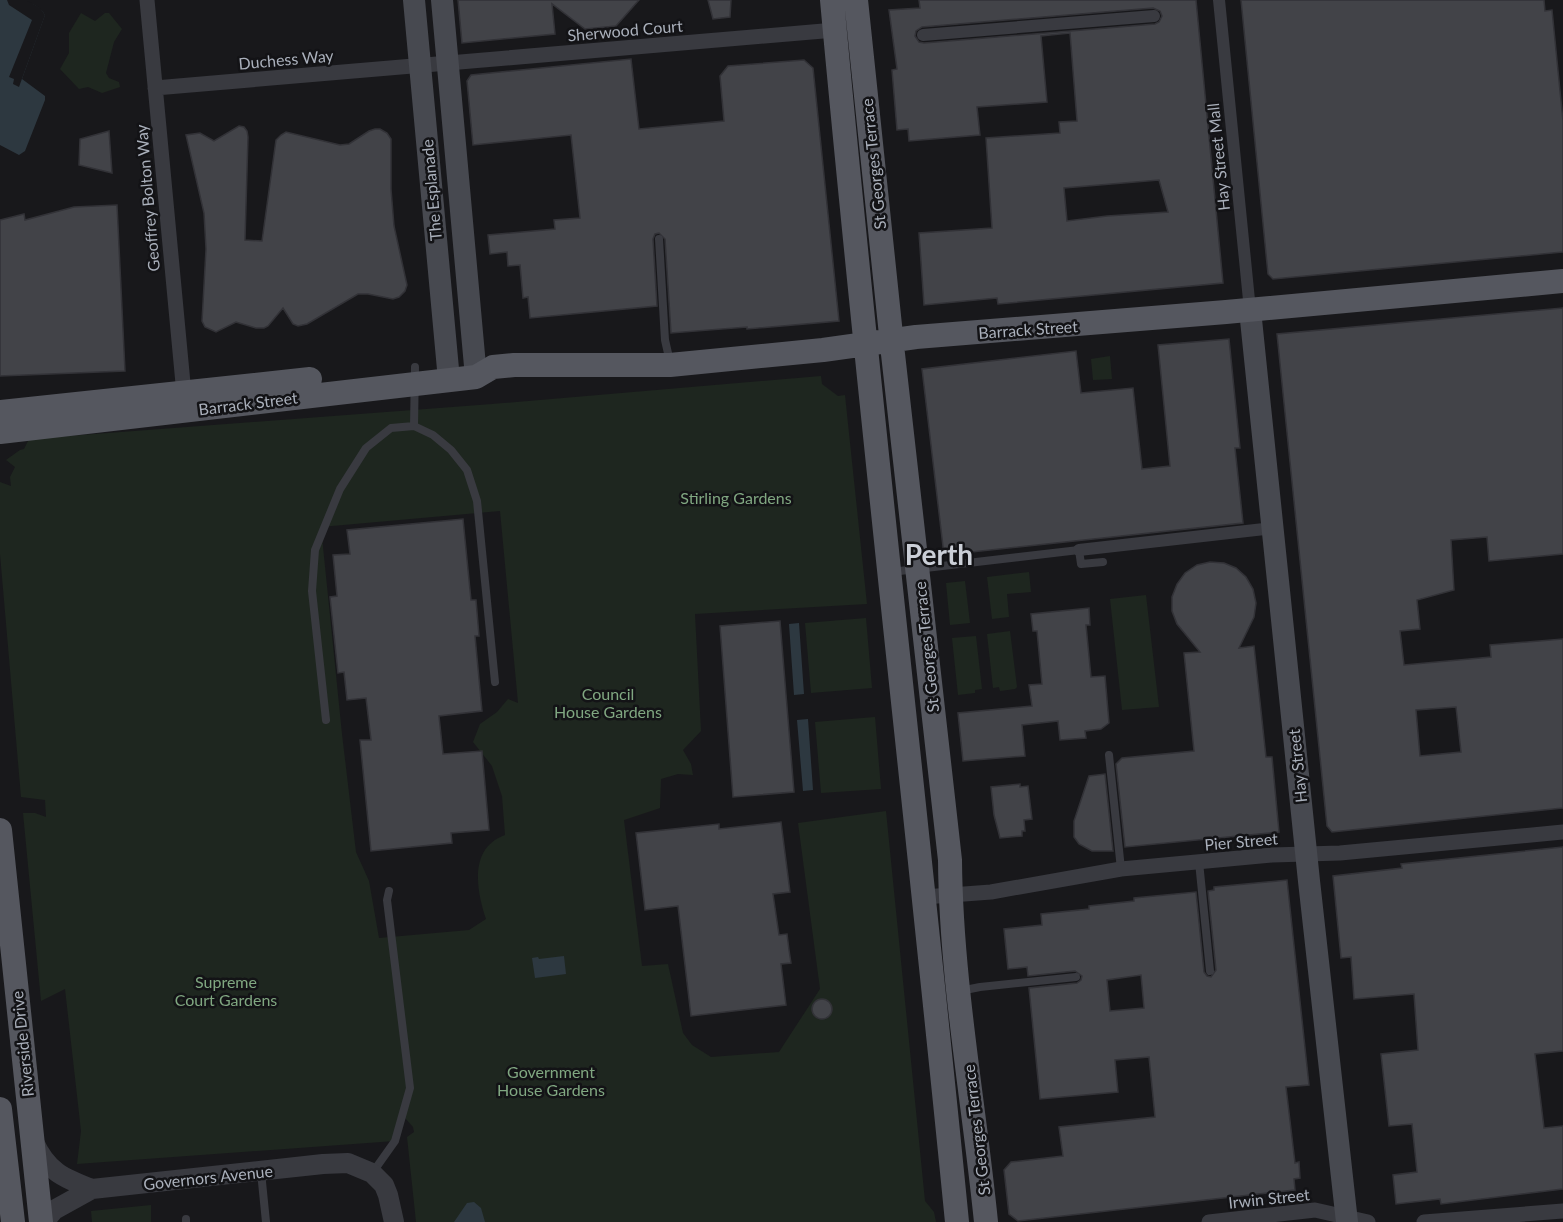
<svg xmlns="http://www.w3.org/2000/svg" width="1563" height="1222" font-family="Lato,sans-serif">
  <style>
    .green { fill: #1e261f; fill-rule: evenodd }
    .water { fill: #2d3840 }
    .pier { fill: #18181b }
    .building { fill: #424348; stroke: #323237; stroke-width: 1.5; fill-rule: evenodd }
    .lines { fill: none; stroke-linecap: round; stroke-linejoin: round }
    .service { stroke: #393a40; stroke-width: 8 }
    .pedestrian { stroke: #393a40; stroke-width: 12 }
    .minor { stroke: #393a40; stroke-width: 15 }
    .tertiary { stroke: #393a40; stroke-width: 20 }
    .secondary { stroke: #474950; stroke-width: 22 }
    .primary { stroke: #55575f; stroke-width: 24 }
    .labels { text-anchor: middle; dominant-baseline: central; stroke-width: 5; stroke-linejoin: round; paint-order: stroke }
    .street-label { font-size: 16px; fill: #aab0bb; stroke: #131316 }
    .park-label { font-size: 16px; fill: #80a781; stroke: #131316 }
    .town-label { font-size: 28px; font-weight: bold; fill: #cbcfd7; stroke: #131316 }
  </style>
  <rect width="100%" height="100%" fill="#18181b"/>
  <path class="green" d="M81,13l14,8 10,-8h4l13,16 -8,13 -8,31 3,5 10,4 1,5 -18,6 -14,-6 -9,2 -19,-20 9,-16v-20z
    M1110,356l2,23 -19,1 -2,-21z
    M821,376l1,8 16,12 7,-1 22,209 -172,10 6,117 -18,19 8,14 2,11 -15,-1 -17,5 -1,29 -36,12 18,146 26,-2 15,69 9,12 19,12 68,-5 41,-63 -22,-166 88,-12 39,390 9,11 2,10h-520l-9,-85 7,-5 -1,-5 -8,-9 -10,23 -318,23 4,-33 -16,-142 -24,12 -18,-188h12l11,4 -1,-17 -24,-3 -21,-243v-72l11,4 -1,-9 5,-10 -9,-7 14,-10 4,-1 5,-10 463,-35zM500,511l18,192 -10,-4 -11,13 -17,12 -7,18 19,24 10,30 3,39c-36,13 -29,54 -19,84l-17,11 -90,8 -10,-57 -13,-29 -14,-118 -21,-207z
    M1029,572l2,20 -24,2 2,23 -17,2 -5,-42z
    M965,581l5,42 -20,2 -4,-42z
    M1146,595l13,112 -37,3 -12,-111z
    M866,618l6,70 -61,5 -6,-70z
    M1010,631l7,56 -2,2 -15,2 -1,-4 -6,1 -6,-54z
    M976,636l6,53 -7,1v3l-17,2 -6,-57z
    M875,717l6,72 -60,4 -6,-71z
    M151,1205v17h-59l-1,-11z"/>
  <path class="water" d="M0,0c17,0 36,0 45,15l-23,64 23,17v4l-20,51 -6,4 -19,-10z
    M799,623l5,71 -10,1 -5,-71z
    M808,719l5,71 -10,1 -6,-71z
    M564,956l2,18 -31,4 -3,-20 6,-1 1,2z
    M474,1202l7,6 4,14h-31l13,-19z"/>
  <path class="pier" d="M7,0h19l14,8 5,7 -26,72 -6,-3 1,-5 -5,-2 23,-57 -23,-15z"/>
  <path class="building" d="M458,0h181l-23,26 -31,3 -33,-25 3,30 -93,9z
    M708,0h23l-1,17 -17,2z
    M919,0h277l27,283 -225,21 -1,-6 -73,7 -5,-72 73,-5 -6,-90 74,-5 -1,-11 18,-1 -7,-88 -29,3 6,66 -70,5 3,28 -71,6 -1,-12 -11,1 -5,-60 5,-1 -8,-59 31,-2zM1153,8l7,3 2,5 -3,6 -4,2 -231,19 -5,-1 -4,-6 1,-5 6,-4zM1159,180l9,32 -61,4 -40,5 -3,-33z
    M1241,0h303l1,11 7,-1 11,111v131l-290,27 -5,-5z
    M631,59l8,70 85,-8 -4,-45 8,-10 76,-6 9,8 26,253 -92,8v-2l-76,6 -6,-94 -6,-6 -4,1 -2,5 4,67 -127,12 -2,-21 -5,1 -3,-33 -12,1 -1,-14 -17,2 -2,-19 67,-6 -1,-9 26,-2 -9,-83 -98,10 -6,-64 4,-6z
    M239,126l5,1 3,4 1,6 -3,103 17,1 14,-101 5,-5 5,-3 54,13 9,-1 20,-13 6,-2h5l7,4 4,6v50l3,37 13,59 -2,6 -6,6 -6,2 -25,-5h-10l-51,30 -9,2 -5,-2 -10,-16 -15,18 -4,2h-8l-20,-6 -20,10 -11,-5 -3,-6 4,-72 -2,-36 -18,-78 14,-2 14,8z
    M109,131l3,42 -33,-8 1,-26z
    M117,205l8,166 -125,5v-156l24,-6 1,6 49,-13z
    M1563,308v246l-74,7 -2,-24 -36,3 3,50 -37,10 3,29 -20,2 4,34 87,-8 -1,-12 73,-6v169l-231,24 -5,-6 -50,-492zM1456,707l5,45 -41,4 -4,-46z
    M1229,339l11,109h-5l8,75 -299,32 -22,-186 154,-18 5,42 52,-5 9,81 28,-3 -12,-121z
    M463,519l8,81h5l3,36h-4l7,75 -43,5 4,38 39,-3 7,79 -38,3 1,10 -81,8 -11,-111h11l-5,-42 -19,2 -3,-28 -6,1 -8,-76 7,-1 -4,-41 17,-1 -3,-24z
    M1210,562l14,1 12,5 10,9 7,12 3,14 -2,14 -15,31 15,-2 12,111h6l7,75 -154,15 -9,-83 6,-6 72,-7 -10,-98 16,-1 -23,-28 -5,-13v-14l5,-13 8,-11 12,-8z
    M1089,608l1,17h-4l5,52 14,-1 4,47 -8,6 -16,2 1,7 -26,2 -2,-19 -36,4 3,31 -62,5 -5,-48 74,-7 -3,-21 13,-1 -5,-53h-4l-2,-17z
    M780,621l14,171 -61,5 -13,-171z
    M1105,774l8,77h-21l-13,-7 -5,-7v-16l15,-45z
    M1020,784v3l8,-1 4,33 -8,1 1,11h-3v5l-22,2 -6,-23 -3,-28z
    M781,822l9,70 -17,2 6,41 8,-1 2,16 2,13 -10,1 5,41 -95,11 -13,-110 -33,4 -9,-77 83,-9v5z
    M1563,847v204l-28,3 9,74 19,-2v63l-122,15 -1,-5 -44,5 -3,-29 24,-3 -5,-48 -23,2 -8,-72 37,-4 -4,-56 -60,5 -3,-42 -10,1 -8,-82 69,-8 -1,-4z
    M1287,880l22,205 -23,2 9,76 4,-1 1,16 -6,1 1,11 -277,31 -9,-7 -5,-44 7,-8 52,-6 -4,-29 96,-10 -6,-60 -34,3 3,32 -78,7 -11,-111 48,-5 4,-3 1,-4 -7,-5 -47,5 -1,-9 -19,2 -4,-40 38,-4 -1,-11 48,-5v-3l45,-5v-3l62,-6 8,80 3,4 4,1 5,-7 -8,-79 6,-1v-3zM1141,975l3,33 -34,3 -3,-31z
    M812 1009a10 10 0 1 1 20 0a10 10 0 1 1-20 0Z"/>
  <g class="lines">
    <path class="service" d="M659,239l6,101 5,22
      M414,426l1,-59
      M891,572l188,-22 2,14 22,-2
      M326,720l-14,-129 3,-41 25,-61 26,-41 25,-20 23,-2 19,9 18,15 16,20 10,31 18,181
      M1109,755l12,114
      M1199,862l11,109
      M960,991l20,-4 96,-10
      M261,1172l5,50
      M373,1172l22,-31 15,-53 -23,-188 2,-9
      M186,1222v-3"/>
    <path class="pedestrian" d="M1219,0l31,310
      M923,35l231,-19
      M1079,550l194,-22"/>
    <path class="minor" d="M147,0l37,394
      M155,88l680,-58
      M924,897l67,-5 130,-23 151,-14 68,-2 223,-21
      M1209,1222l106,-12 53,12
      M1424,1222l139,-11"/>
    <path class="tertiary" d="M34,1142c13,29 29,36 58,47
      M44,1222l10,-12 38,-21 231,-25 25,-1 24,10 12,12 4,10 6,27"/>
    <path class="secondary" d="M414,0l35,380
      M442,0l34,377
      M1250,310l59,571 38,341"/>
    <path class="primary" d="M832,0c37,408 85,815 125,1222
      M856,0l37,354 57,506c1,121 24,242 36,362
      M0,412l310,-33
      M0,432l476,-55 17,-10 21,-2h156l153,-15 93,-13 310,-25 337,-31
      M0,830l41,392
      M0,1109l13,113"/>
  </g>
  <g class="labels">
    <g class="street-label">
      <text transform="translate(625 30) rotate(-5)">Sherwood Court</text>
      <text transform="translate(286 59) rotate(-5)">Duchess Way</text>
      <text transform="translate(1218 157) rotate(-96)">Hay Street Mall</text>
      <text transform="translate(873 164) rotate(-96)">St Georges Terrace</text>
      <text transform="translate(431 190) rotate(-95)">The Esplanade</text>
      <text transform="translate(147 198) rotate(-95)">Geoffrey Bolton Way</text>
      <text transform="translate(1028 329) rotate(-4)">Barrack Street</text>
      <text transform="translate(248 403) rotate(-7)">Barrack Street</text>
      <text transform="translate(926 647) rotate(-96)">St Georges Terrace</text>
      <text transform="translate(1297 766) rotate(-96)">Hay Street</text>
      <text transform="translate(1241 841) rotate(-5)">Pier Street</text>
      <text transform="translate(22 1044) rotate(-96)">Riverside Drive</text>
      <text transform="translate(976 1130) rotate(-97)">St Georges Terrace</text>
      <text transform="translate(208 1177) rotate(-6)">Governors Avenue</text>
      <text transform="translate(1269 1198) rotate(-6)">Irwin Street</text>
    </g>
    <g class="park-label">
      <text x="736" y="497">Stirling Gardens</text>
      <text x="608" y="693">Council<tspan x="608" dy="18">House Gardens</tspan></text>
      <text x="226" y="981">Supreme<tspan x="226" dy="18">Court Gardens</tspan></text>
      <text x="551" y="1071">Government<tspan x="551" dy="18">House Gardens</tspan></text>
    </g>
    <g class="town-label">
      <text x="939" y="554">Perth</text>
    </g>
  </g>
</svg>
